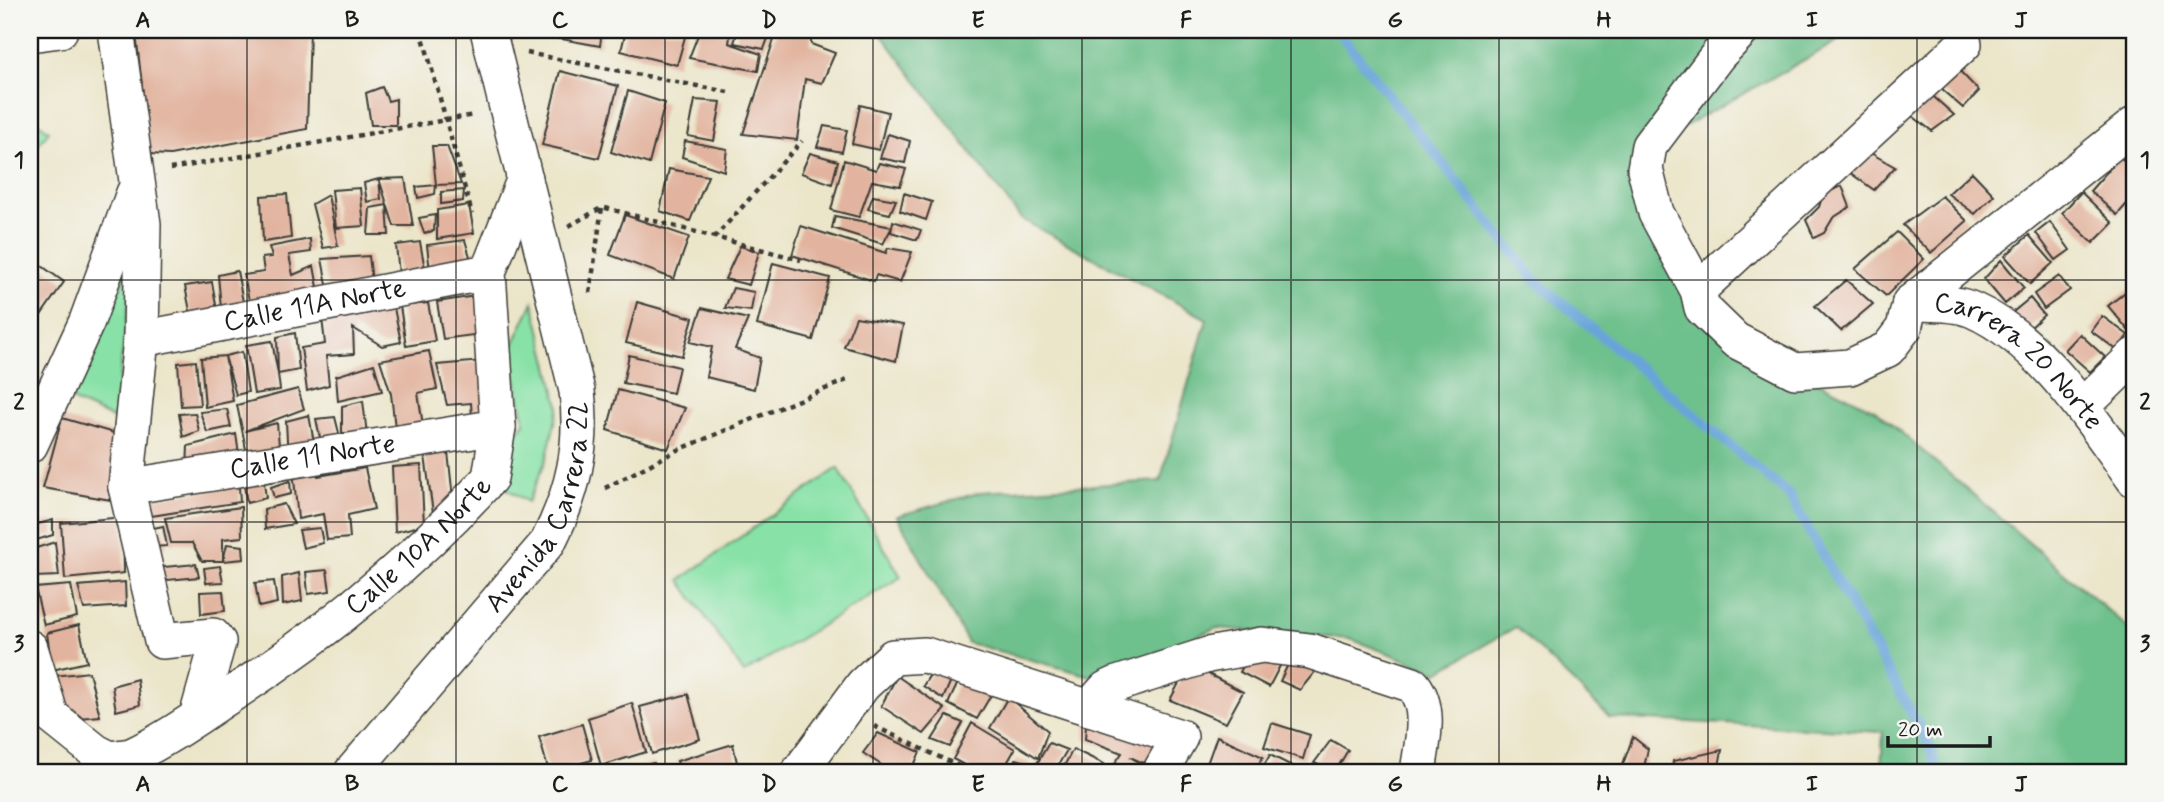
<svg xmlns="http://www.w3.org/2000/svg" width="2164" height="802" font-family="Mynerve,sans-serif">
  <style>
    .green { fill: #88e2a7; stroke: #527f62; stroke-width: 2 }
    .forest { fill: #6ec08c; stroke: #456e54; stroke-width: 2 }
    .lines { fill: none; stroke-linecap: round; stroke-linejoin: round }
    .stream { stroke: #69a4d9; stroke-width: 10 }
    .building { fill: #e2b49f }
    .minor-casing { stroke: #3b3a36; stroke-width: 38 }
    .path { stroke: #3b3a36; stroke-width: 4.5; stroke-dasharray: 5 5; stroke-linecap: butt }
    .minor { stroke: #fff; stroke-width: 35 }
    .grid { fill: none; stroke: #1c1c1c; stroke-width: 2; stroke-opacity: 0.55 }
    .labels { text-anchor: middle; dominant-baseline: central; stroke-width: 5; stroke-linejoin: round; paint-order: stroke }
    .street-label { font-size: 28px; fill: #1c1c1c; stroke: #f6f6f2 }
    .neatline { fill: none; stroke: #1c1c1c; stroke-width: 2.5 }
    .grid-label { font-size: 23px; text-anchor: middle; font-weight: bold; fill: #1c1c1c }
  </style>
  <rect width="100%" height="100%" fill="#f6f6f2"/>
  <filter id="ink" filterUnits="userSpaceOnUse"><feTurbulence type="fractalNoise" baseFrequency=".0143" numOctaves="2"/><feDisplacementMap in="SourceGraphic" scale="14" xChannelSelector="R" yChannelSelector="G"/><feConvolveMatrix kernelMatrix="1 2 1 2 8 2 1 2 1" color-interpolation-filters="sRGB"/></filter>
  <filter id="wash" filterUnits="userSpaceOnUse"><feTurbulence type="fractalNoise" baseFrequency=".00686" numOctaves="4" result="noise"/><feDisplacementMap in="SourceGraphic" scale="28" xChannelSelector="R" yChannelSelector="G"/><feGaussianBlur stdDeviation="1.57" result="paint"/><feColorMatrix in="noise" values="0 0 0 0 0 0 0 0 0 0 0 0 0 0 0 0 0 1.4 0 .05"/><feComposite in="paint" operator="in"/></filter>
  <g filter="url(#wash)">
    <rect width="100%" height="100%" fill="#ebe5c9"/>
    <path class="green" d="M30,116l19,15 -19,24z
      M135,251l-21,168 -45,-20 32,-64z
      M533,302l26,104 -13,54 -18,42 -32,-20 9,-37 20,-22 -15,-72z
      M838,468l63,109 -157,96 -64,-93z"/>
    <path class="forest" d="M878,30h980l-216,120 85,186 148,74 259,223v139h-253l2,-40 -273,-14 -94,-91 -78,45 -88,-33 -134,-11 -118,50 -130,-35 -71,-127 84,-24 179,-11 47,-162 -186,-100z"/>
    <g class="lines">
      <path class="stream" d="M1337,30l198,250 254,215 142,253 5,24"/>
    </g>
    <g id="blocks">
      <path class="building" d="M233,30h77l-3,99 -137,26 -20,-1 -14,-120z
        M546,30h56l-2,16 -55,-10z
        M626,30h61l-10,35 -56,-14z
        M700,30h31l-2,13 32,11 -3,17 -69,-13z
        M738,30h33l-7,19 -30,-6z
        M777,30h34v14l24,9 -13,30 -17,-4 -8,61 -54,-6z
        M1953,64l26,27 -16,17 -29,-25z
        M560,71l58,15 -19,72 -57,-13z
        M382,87l6,14 8,-2v26h-25l-5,-32z
        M1926,90l28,25 -22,16 -30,-23z
        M628,91l37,12 -16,61 -38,-12z
        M695,100l26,2 -7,39 -26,-5z
        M860,105l28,7 -9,38 -27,-6z
        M824,126l23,4 -5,22 -25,-5z
        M888,134l22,7 -5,22 -25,-5z
        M685,141l42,8 -3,22 -42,-14z
        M432,146h15l14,38 -25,1z
        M1867,151l28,16 -21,23 -25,-18z
        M810,153l28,8 -6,23 -31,-11z
        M2120,157l14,12v27l-17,19 -27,-24z
        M844,160l32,10 3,-7 27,6 -6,17 -28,-5 -13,36 -28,-7z
        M669,169l39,7 -18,45 -30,-10z
        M1972,172l22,23 -19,19 -27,-20z
        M405,178l8,48h-19l-15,-47 2,20 -14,3 -3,-19 15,-4z
        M436,185l-1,9 -17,4 -2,-11z
        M1842,186l8,21 -17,11 -9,15 -10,5 -8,-18 13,-13 4,-13z
        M360,188l4,38 -28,2 -4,-38z
        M464,190l-1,11 -22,3v-12z
        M2081,192l32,31 -20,20 -31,-30z
        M904,193l28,9 -6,18 -26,-9z
        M287,194l4,44 -28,4 -2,-46z
        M328,195l10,51 -15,2 -11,-44z
        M873,196l23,4 -6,14 -22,-5z
        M1942,196l25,25 -36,32 -28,-28z
        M387,205l2,30h-21l2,-27z
        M469,205l5,28 -37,6v-29z
        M435,215l-1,16 -10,2 -5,-15z
        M625,215l64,22 -15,42 -64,-24z
        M835,216l57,11 1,-6 28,9 -4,10 -26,-8 1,-5 -9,17 -51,-16z
        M2050,222l20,28 -14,10 -20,-27z
        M801,226l85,27 2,-5 24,4 -12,30 -24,-7 -2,6 -82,-26z
        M1897,232l27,27 -38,37 -31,-27z
        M2029,235l24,28 -23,21 -25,-28z
        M310,239l1,13 -22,3 4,20 21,-9 6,32 -22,3 -2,-12v8l-47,4 -5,-26 20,-3 -2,-14 10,-1 -3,-10z
        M465,240l6,20 -41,11 -3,-26z
        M420,242l7,38 -27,4 -4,-39z
        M740,246l19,6 -10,33 -24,-6z
        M369,256l4,34 -43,10 -8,-41z
        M2001,260l23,28 -19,16 -21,-25z
        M35,261l29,21 -34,49v-62z
        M773,263l57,15 -17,62 -56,-15z
        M237,271l6,31 -22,6 -3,-33z
        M2059,276l11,14 -26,19 -10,-15z
        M1846,280l27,24 -32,27 -26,-25z
        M212,282l6,34 -26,5 -7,-35z
        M733,288l21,4 -3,19 -26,-3z
        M2129,289l5,6v42l-26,-31z
        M476,296l5,38 -38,5 -6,-37z
        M2030,298l14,17 -16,15 -15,-18z
        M637,302l56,16 -11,38 -56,-13z
        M428,303l7,38 -29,5 -6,-40z
        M394,308l7,34 -19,4 -29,-18 1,26 -28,2 3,29 -22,6 -6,-43 24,-4 -3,-26z
        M702,308l46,11 -13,30 25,9 -6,31 -48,-12 6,-30 -22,-5z
        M2102,316l26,19 -11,15 -26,-19z
        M856,317l47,8 -7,36 -52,-14z
        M295,333l4,37 -21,4 2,16 -26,4 -8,-49 26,-4 6,33 -1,-37z
        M2080,334l25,23 -15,15 -25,-22z
        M429,351l8,38 -19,4 6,39 -28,4 -5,-42 -11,-34z
        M242,352l6,40 -12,3 -11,-39z
        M629,355l50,12 -6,26 -50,-10z
        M225,356l8,45 -28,6 -4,-49z
        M196,361l4,44 -19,1 -3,-43z
        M483,361l7,64 -17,4 -2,-26 -24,2 -10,-40z
        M374,364l8,27 -44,10 -2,-25z
        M298,389l6,20 -59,22 32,-8 3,33 -32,3 -11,-54z
        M618,390l67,18 -17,41 -61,-19z
        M363,401l5,42 -26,2v-39z
        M227,409l4,18 -24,5 -7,-20z
        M195,413l4,18 -16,6 -4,-23z
        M309,415l7,39 -28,6 -2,-39z
        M335,417l7,28 -20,2 -6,-28z
        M62,418l62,18 -13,64 -68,-12z
        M236,434l4,27 -53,8 1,-23z
        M448,452l6,56 -21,5 -8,-57z
        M316,465l2,11 47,-8 9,41 -26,6 2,23 -23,2 -4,-26 -25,5 -5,-50z
        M421,465l3,60 -29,7 -3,-65z
        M290,481l1,13 -17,4 -3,-11z
        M264,482l2,16 -19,5 -3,-18z
        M239,487l1,15 -95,15 -1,-18z
        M284,504l10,20 -29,5 -1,-20z
        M241,507l1,30 -19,2v22l4,-17 16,2 1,13 -21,2h-21l-10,-18h-21l-6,-25z
        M123,517l1,56 -59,6 -4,-56z
        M53,520v15l-23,7v-16z
        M163,526l4,20 -15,1 -3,-18z
        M320,528l3,15 -20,5 -4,-18z
        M55,542l4,34 -25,1 -4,-27z
        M196,564l3,13 -42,4 -3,-13z
        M220,566l3,16 -17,1 -2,-15z
        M327,570l3,21 -22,3 -2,-22z
        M299,573l3,28 -19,4 -1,-28z
        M274,581l3,22 -18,4 -4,-24z
        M125,582l1,24 -42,3 -6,-23z
        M71,585l6,32 -33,8 -9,-37z
        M223,591l2,20 -24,3 -1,-22z
        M79,625l8,37 -35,8 -5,-37z
        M1294,652l10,6 10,15 -14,17 -20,-9z
        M1248,657l35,3 -14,27 -29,-15z
        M1189,664l54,28 -17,31 -56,-23z
        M936,665l19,6 -12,28 -20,-13z
        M89,672l11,44 -32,3 -15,-43z
        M897,676l48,33 -21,25 -43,-28z
        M961,676l30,19 -14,24 -29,-15z
        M137,679l3,26 -24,6 -4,-25z
        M688,694l12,45 -48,15 -12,-47z
        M1008,697l40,34 -10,27 -48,-30z
        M632,703l14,49 -45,14 -13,-48z
        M1087,712l71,21 -6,34 -22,-10 26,15h-47l13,-19 -37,-14z
        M947,716l16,7 -13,24 -18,-7z
        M972,723l43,26 -13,23h-25l-24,-13z
        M1272,723l38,12 -7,24 -39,-12z
        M582,724l10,36 -43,12 -10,-35z
        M878,733l42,19 -9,20h-19l-29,-19z
        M1217,736l46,21 -9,15h-29l-18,-8z
        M1633,737l15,12 -5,23h-23z
        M1331,740l17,10 -13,22 -21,-9z
        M1049,743l18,7 -13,22h-22z
        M733,744l6,28h-59l-3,-11z
        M1073,749l31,15 -5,8h-38z
        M1722,750l-4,22h-46l1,-11z
        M1270,755l34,17h-44z
        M1016,759l14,4 -5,9h-16z
        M654,763l2,9h-37v-1z"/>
    </g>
  </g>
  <g filter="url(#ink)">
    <use href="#blocks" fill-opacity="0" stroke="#3b3a36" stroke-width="2"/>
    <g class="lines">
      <g class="minor-casing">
        <g id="minor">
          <path d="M116,30l27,194 -2,115 -15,148 36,154 51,-5 5,6 -21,75"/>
          <path d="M1742,30l-24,25 -69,91 -4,23 11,44 42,77 4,18 33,32 60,31 55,-4 38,-18 16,-21 6,-25"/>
          <path d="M30,34l30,-4"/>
          <path d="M1698,290l266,-246"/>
          <path id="s1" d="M1910,303c20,1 45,-1 63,7 68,30 119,111 161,169"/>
          <path d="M1910,303l224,-178"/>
          <path id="s2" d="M141,339l347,-67"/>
          <path d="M2082,407l52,-51"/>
          <path d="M30,445l57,-124 47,-128"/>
          <path id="s3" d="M126,487l372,-60"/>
          <path id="s4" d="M30,648l21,68 45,36 14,7 21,-3c32,-15 62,-36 92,-56 98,-63 188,-135 267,-222l8,-51 -10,-155 37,-94"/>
          <path d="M1089,708l17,-19 11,-5 91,-29 54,-10 48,6 103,34c19,24 9,58 5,87"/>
          <path id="s5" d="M352,772l196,-230c25,-50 36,-95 29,-151l-89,-361"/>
          <path d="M799,772l64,-87 30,-28 32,-2 255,82 -20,35"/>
        </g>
      </g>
      <path class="path" d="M421,30l51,184
        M527,53l201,39
        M170,169l304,-54
        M569,226l32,-18
        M714,238l88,-97
        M590,293l12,-86 199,53
        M605,488l71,-37 171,-71
        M874,726l97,46"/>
      <use href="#minor" class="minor"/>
    </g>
  </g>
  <path class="grid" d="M247,30v742M456,30v742M665,30v742M873,30v742M1082,30v742M1291,30v742M1499,30v742M1708,30v742M1917,30v742M30,280h2104M30,522h2104"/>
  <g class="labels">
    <g class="street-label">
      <text stroke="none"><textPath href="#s2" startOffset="177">Calle 11A Norte</textPath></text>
      <text stroke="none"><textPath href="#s1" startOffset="130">Carrera 20 Norte</textPath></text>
      <text stroke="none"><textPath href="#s3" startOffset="189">Calle 11 Norte</textPath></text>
      <text stroke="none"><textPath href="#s5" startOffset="331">Avenida Carrera 22</textPath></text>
      <text stroke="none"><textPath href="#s4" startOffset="523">Calle 10A Norte</textPath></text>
    </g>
  </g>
  <rect width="2164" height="802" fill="none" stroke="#f6f6f2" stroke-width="77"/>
  <path d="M1888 736v10h102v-10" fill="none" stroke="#1c1c1c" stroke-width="3.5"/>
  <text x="1898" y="736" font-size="21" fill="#1c1c1c" stroke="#f6f6f2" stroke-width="5" paint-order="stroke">20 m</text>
  <rect x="38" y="38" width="2088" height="726" class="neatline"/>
  <g class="grid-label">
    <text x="143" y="27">A</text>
    <text x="352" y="27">B</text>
    <text x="560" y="27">C</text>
    <text x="769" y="27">D</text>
    <text x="978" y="27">E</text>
    <text x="1186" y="27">F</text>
    <text x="1395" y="27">G</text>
    <text x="1604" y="27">H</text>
    <text x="1812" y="27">I</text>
    <text x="2021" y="27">J</text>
    <text x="19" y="167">1</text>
    <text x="2145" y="167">1</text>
    <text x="19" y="409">2</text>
    <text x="2145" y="409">2</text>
    <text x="19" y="651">3</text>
    <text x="2145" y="651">3</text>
    <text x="143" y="791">A</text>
    <text x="352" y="791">B</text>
    <text x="560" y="791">C</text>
    <text x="769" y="791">D</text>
    <text x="978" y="791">E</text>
    <text x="1186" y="791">F</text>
    <text x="1395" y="791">G</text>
    <text x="1604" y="791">H</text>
    <text x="1812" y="791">I</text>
    <text x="2021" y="791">J</text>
  </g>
</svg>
